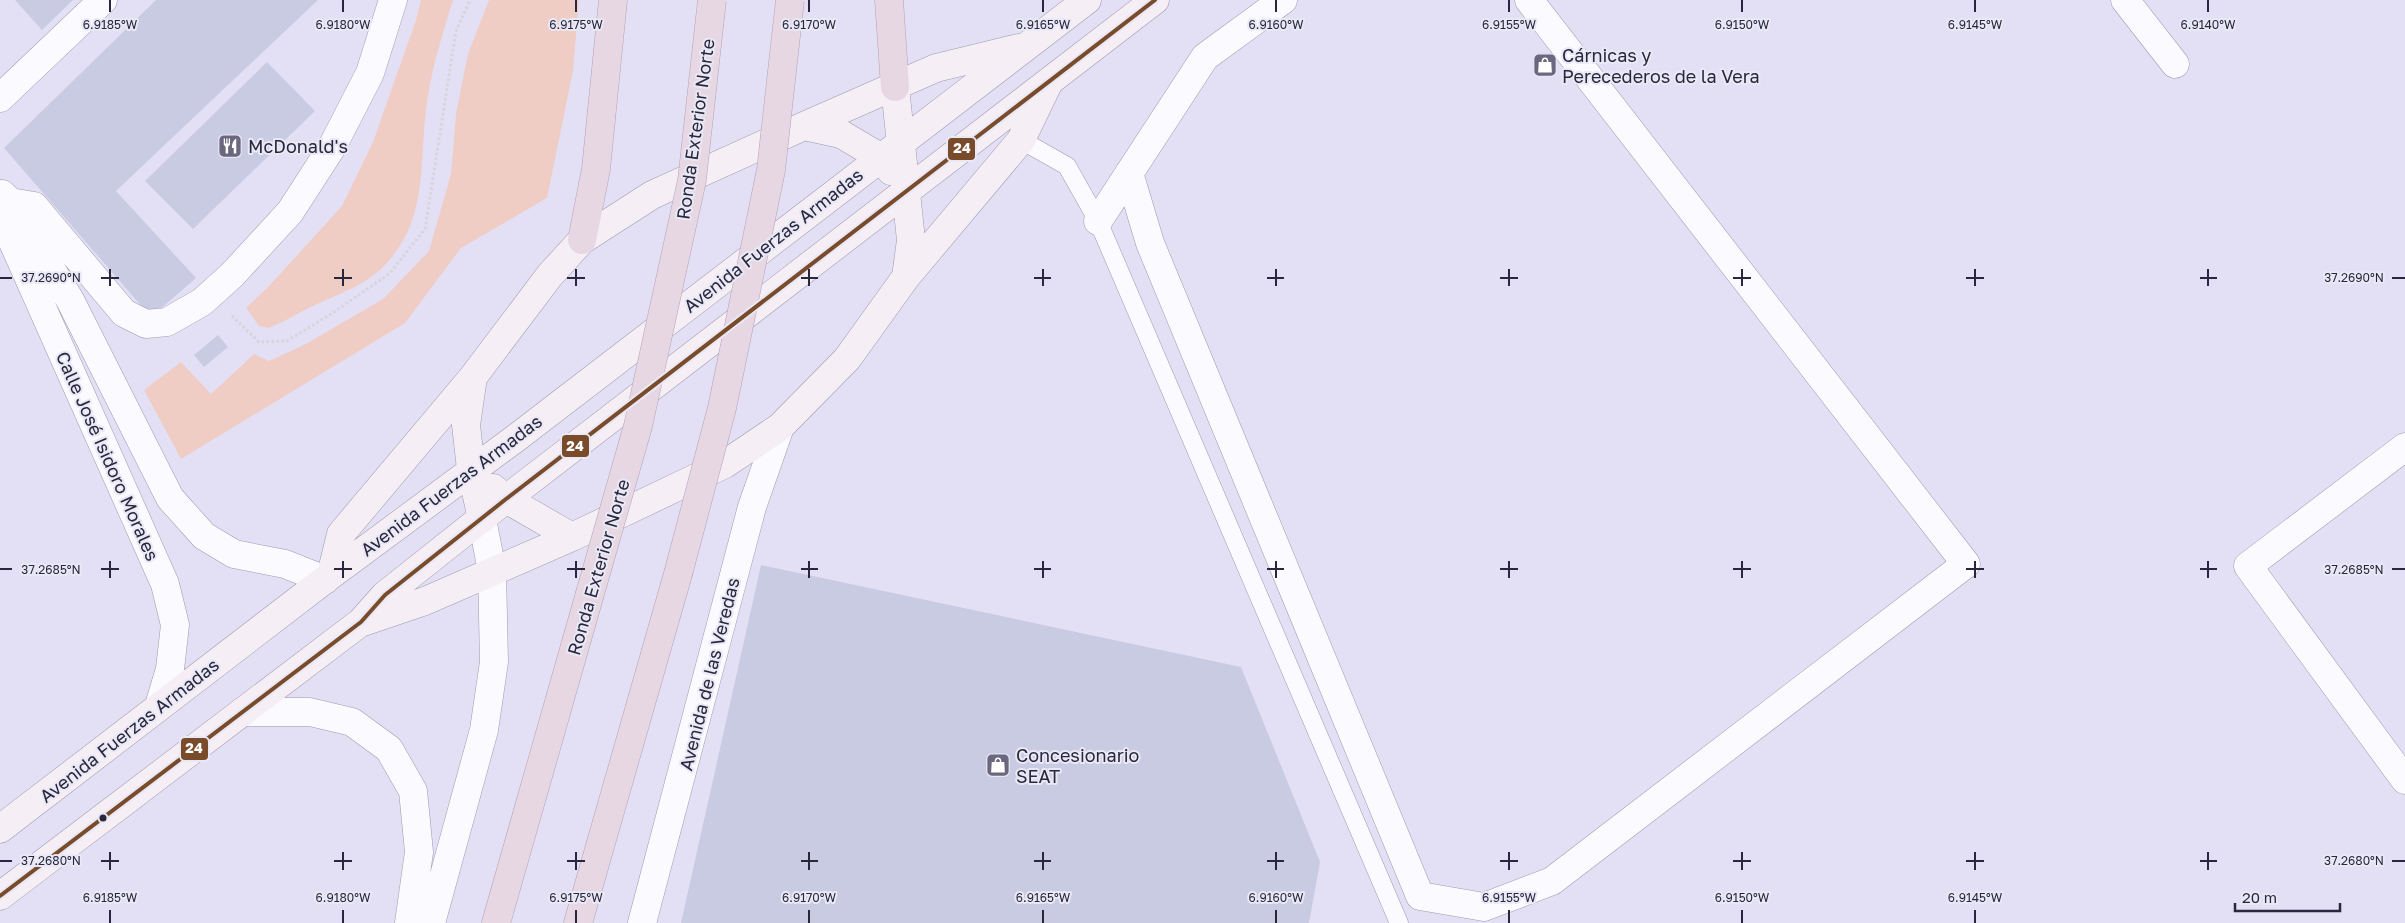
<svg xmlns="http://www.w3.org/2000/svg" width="2405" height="923" font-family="'Golos Text',sans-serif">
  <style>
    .green { fill: #efcdc5 }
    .building { fill: #c8cbe2 }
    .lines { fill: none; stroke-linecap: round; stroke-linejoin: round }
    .service-casing { stroke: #9d9aad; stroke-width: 19 }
    .minor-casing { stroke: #9d9aad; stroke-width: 29 }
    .tertiary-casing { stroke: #9d9aad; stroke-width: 29 }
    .secondary-casing { stroke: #9d9aad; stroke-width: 29 }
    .motorway-casing { stroke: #b3a2b6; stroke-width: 29 }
    .path { stroke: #d5d5dc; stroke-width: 3; stroke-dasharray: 2.5 2.5; stroke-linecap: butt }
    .service { stroke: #fbfafe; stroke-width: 18 }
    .minor { stroke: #fbfafe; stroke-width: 28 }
    .tertiary { stroke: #fbfafe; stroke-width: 28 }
    .secondary { stroke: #f5eff5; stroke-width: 28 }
    .motorway { stroke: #e6d7e2; stroke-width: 28 }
    .motorway-bridge-casing { stroke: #b3a2b6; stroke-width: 29; stroke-linecap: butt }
    .motorway-bridge { stroke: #e6d7e2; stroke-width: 28 }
    .bus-1-casing { stroke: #e9e8f5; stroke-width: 8 }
    .bus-1 { stroke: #7a4b2a; stroke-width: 4 }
    .ticks { fill: none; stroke: #29263e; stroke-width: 2 }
    .bus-dot { fill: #29263e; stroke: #e9e8f5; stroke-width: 2 }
    .labels { text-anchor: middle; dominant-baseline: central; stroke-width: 4; stroke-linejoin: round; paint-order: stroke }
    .poi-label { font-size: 18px; fill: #29263e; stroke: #e9e8f5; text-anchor: start }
    .street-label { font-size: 18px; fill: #29263e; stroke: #e9e8f5 }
    .ticks-label { font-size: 12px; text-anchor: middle; fill: #29263e; stroke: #e9e8f5; stroke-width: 4; stroke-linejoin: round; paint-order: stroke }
    .line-badge { stroke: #e9e8f5; stroke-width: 2 }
    .badge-label { font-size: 14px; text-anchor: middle; font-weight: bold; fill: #fff }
  </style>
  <rect width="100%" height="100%" fill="#e3e0f6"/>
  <path class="green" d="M421,0h32c-11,36 -23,73 -27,111 -7,57 2,108 -41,154 -20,21 -47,29 -72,41 -15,7 -29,16 -44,22l-10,-2 -13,-18 23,-22 73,-80 31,-64 43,-122z
    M489,0h90l-6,71 -26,127 -86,50 -56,75 -224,136 -37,-69 37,-28 30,32 43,-40 15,7 37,-17 77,-45 46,-48 22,-77 5,-60 12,-60z"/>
  <path class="building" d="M15,0h58l-31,30z
    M156,0h162l-202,191 80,87 -38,33 -14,-2 -140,-161z
    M267,62l48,49 -122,118 -48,-48z
    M218,335l10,12 -24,20 -10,-12z
    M761,565l480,102 79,195 -11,61h-628z"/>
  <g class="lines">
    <g class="service-casing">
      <path id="service" d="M1021,140l46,26 31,55 301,702"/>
    </g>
    <g class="minor-casing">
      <path id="minor" d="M2125,0l50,64
        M0,98l103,-98
        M1129,173l21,70 270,653 64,11 68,-26 414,-317 -437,-564
        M1098,221l107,-164 78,-57
        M2405,447l-157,119 157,214"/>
    </g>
    <g class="tertiary-casing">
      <path id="tertiary" d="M2,194l8,8 60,98 100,198 34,38 30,18 51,10 40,16
        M10,202l24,4 90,107 22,11 21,-2 35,-20 30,-27 58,-63 42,-65 38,-74 23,-73
        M0,213l165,371 10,41 -5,44 -11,37
        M242,712h68l42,10 37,27 24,42 6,61 -10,71
        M431,923l53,-193 10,-68 -2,-91 -10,-52
        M642,923l110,-416 28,-80"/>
    </g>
    <g class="secondary-casing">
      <path id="secondary" d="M895,87l16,153 -5,37
        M804,126l37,8 39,23 11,14
        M473,377l-7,48 5,44 11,50
        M493,488l13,11 66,38
        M331,575l10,-41 132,-157 77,-102 32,-35 70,-45 152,-69 132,-58 82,-20
        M363,622l62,-21 147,-64 153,-73 55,-37 67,-68 59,-82 115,-137 27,-56
        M0,829l331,-254 185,-137 571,-438
        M0,896l361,-274 24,-27 121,-96 649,-499"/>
    </g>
    <g class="motorway-casing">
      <path id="motorway" d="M889,0l6,87
        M582,240l14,-71 17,-169
        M496,923l93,-326
        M578,923l100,-349"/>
    </g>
    <path class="path" d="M232,316l27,26 28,-1 44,-27 58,-40 36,-45 31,-198 14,-31"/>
    <use href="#service" class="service"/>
    <use href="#minor" class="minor"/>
    <use href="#tertiary" class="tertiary"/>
    <use href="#secondary" class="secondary"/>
    <use href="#motorway" class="motorway"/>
    <g class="motorway-bridge-casing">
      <path id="motorway-bridge" d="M678,574l44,-166 49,-238 19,-170
        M589,597l49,-171 54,-246 20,-180"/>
    </g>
    <use href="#motorway-bridge" class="motorway-bridge"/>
    <g class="bus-1-casing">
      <path id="bus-1" d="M0,896l361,-274 24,-27 121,-96 649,-499"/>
    </g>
    <use href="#bus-1" class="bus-1"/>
  </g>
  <path class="ticks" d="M110,0v12M343,0v12M576,0v12M809,0v12M1043,0v12M1276,0v12M1509,0v12M1742,0v12M1975,0v12M2208,0v12M110,269v17M343,269v17M576,269v17M809,269v17M1043,269v17M1276,269v17M1509,269v17M1742,269v17M1975,269v17M2208,269v17M0,278h12M101,278h18M334,278h18M567,278h18M801,278h17M1034,278h17M1267,278h17M1500,278h18M1733,278h18M1966,278h18M2200,278h17M2392,278h13M110,561v17M343,561v17M576,561v17M809,561v17M1043,561v17M1276,561v17M1509,561v17M1742,561v17M1975,561v17M2208,561v17M0,569h12M101,569h18M334,569h18M567,569h18M801,569h17M1034,569h17M1267,569h17M1500,569h18M1733,569h18M1966,569h18M2200,569h17M2392,569h13M110,852v18M343,852v18M576,852v18M809,852v18M1043,852v18M1276,852v18M1509,852v18M1742,852v18M1975,852v18M2208,852v18M0,861h12M101,861h18M334,861h18M567,861h18M801,861h17M1034,861h17M1267,861h17M1500,861h18M1733,861h18M1966,861h18M2200,861h17M2392,861h13M110,910v13M343,910v13M576,910v13M809,910v13M1043,910v13M1276,910v13M1509,910v13M1742,910v13M1975,910v13"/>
  <defs>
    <g id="shop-square" transform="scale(1.25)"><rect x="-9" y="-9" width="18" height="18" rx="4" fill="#6a677e" stroke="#e9e8f5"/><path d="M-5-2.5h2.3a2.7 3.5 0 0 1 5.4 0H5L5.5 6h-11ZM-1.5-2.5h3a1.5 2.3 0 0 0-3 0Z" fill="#fff"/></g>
    <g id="restaurant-square" transform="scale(1.25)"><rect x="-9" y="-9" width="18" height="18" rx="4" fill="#6a677e" stroke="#e9e8f5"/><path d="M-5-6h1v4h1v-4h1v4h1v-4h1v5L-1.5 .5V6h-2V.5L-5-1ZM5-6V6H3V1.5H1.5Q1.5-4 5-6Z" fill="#fff"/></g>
  </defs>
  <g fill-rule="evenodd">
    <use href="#shop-square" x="1545" y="65"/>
    <use href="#restaurant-square" x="230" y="146"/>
    <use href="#shop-square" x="998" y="765"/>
  </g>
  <circle class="bus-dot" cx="103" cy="818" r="4.5"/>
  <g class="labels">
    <g class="poi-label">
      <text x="1562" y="55">Cárnicas y<tspan x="1562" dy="21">Perecederos de la Vera</tspan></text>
      <text x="248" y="146">McDonald's</text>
      <text x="1016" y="755">Concesionario<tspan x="1016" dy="21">SEAT</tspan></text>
    </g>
    <g class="street-label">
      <text transform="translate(695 129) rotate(-82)">Ronda Exterior Norte</text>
      <text transform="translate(773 240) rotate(-38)">Avenida Fuerzas Armadas</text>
      <text transform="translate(108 456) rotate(66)">Calle José Isidoro Morales</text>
      <text transform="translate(451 485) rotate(-37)">Avenida Fuerzas Armadas</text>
      <text transform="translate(598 567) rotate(-74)">Ronda Exterior Norte</text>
      <text transform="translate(709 674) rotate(-76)">Avenida de las Veredas</text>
      <text transform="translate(129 730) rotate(-38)">Avenida Fuerzas Armadas</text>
    </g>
  </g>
  <g class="ticks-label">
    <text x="110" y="29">6.9185°W</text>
    <text x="343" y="29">6.9180°W</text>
    <text x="576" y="29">6.9175°W</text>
    <text x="809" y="29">6.9170°W</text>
    <text x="1043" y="29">6.9165°W</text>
    <text x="1276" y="29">6.9160°W</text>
    <text x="1509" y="29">6.9155°W</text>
    <text x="1742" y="29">6.9150°W</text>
    <text x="1975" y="29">6.9145°W</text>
    <text x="2208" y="29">6.9140°W</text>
    <text x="51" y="282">37.2690°N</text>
    <text x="2354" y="282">37.2690°N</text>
    <text x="51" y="574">37.2685°N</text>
    <text x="2354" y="574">37.2685°N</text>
    <text x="51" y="865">37.2680°N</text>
    <text x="2354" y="865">37.2680°N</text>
    <text x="110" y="902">6.9185°W</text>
    <text x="343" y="902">6.9180°W</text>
    <text x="576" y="902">6.9175°W</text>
    <text x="809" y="902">6.9170°W</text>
    <text x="1043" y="902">6.9165°W</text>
    <text x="1276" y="902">6.9160°W</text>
    <text x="1509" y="902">6.9155°W</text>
    <text x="1742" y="902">6.9150°W</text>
    <text x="1975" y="902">6.9145°W</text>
  </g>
  <g class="line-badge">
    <rect x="947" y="137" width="29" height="24" rx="5" fill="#7a4b2a"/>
    <rect x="561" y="434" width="29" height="24" rx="5" fill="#7a4b2a"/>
    <rect x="180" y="737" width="29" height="24" rx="5" fill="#7a4b2a"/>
  </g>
  <g class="badge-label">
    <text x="962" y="153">24</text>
    <text x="575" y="451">24</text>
    <text x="194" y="753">24</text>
  </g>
  <path d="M2235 903v8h105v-8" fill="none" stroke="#29263e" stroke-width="2.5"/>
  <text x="2242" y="903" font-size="15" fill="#29263e" stroke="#e9e8f5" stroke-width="4" paint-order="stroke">20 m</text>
</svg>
